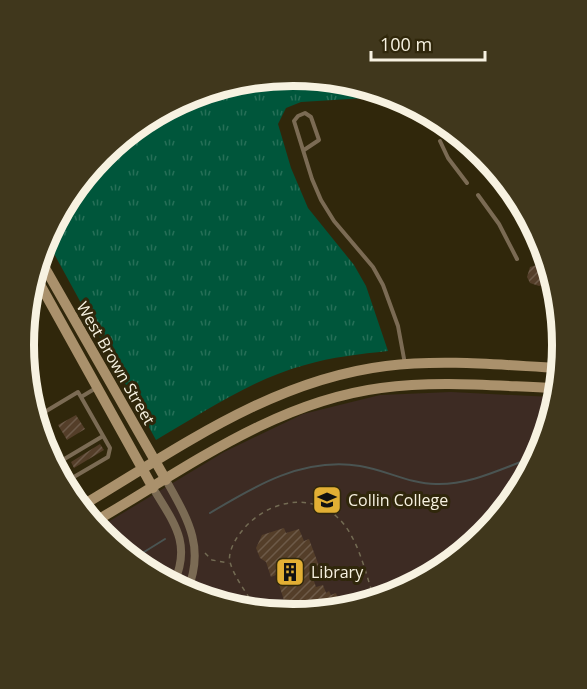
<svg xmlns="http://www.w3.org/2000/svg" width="587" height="689" font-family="'Open Sans',sans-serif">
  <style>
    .education { fill: #3d2b23 }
    .grass { fill: url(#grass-tufts) }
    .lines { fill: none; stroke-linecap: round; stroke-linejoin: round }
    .stream { stroke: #4a5452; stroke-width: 2 }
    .building { fill: url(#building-hatch) }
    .path { stroke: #736b53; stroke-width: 1.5; stroke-dasharray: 4.5 4.5; stroke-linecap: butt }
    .lane { stroke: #7b6b54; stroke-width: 4 }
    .street { stroke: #7b6b54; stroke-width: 8 }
    .secondary { stroke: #aa916c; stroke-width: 10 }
    .labels { text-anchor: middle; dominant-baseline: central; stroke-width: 6; stroke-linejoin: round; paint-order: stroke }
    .street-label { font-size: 16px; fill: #f7f2e1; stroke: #30270b }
    .poi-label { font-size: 16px; fill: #f7f2e1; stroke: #30270b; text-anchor: start }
    .rim { fill: none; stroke: #f7f2e1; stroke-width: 8 }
  </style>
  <defs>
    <pattern id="grass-tufts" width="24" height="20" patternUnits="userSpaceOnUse" patternTransform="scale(1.5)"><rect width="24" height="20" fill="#00563b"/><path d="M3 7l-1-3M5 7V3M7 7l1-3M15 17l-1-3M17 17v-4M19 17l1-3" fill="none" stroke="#266f57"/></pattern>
    <pattern id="building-hatch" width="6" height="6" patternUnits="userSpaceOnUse" patternTransform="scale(1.5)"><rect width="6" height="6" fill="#543e29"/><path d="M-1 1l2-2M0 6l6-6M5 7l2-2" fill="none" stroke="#6d5a48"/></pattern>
  </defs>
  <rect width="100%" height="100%" fill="#30270b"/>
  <path class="education" d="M451,392l101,5 -10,51 -58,87 -88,59 -103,20 -103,-21 -87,-58 -5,-7 126,-76 79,-38 77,-19z"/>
  <path class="grass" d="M294,75l104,21 -97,6 -15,6 -8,16 13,44 17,40 46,57 12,21 22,65c-28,3 -56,6 -83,14 -53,14 -102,48 -149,75l-110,-201 57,-85 88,-59z"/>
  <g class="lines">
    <path class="stream" d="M210,513c46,-28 94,-56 150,-47 26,4 50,18 76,18 36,1 68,-17 101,-28
      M136,557l29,-18"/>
  </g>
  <path class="building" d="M462,139l22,15 12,18 -6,3z
    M509,191l34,51v1l-8,3 -10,-21 -3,1 -5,-5 -7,-12z
    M547,262l4,21 -12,3 -9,-3 -3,-6 3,-10z
    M76,415l9,14 -18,11 -9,-15z
    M100,444l4,6 -30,18 -3,-6z
    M284,528l2,5 13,-4 5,12 5,-2 10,27 -9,3 6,18 7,-2 3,8 3,-2 2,4 5,-2 4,12 -52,8 -12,-38 -5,2 -5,-15 -6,-4 -4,-10 6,-13z"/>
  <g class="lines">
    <path class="path" d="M407,103l2,8
      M205,553l7,7 17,3
      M254,606c-7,-13 -20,-29 -24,-44 -2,-6 2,-16 5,-21 20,-35 68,-53 101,-25 22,19 29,56 38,82"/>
    <path class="lane" d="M432,119l3,11
      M440,141l8,17 19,25
      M304,150l15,-10 -8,-23 -6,-4 -7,3 -4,5 18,58 9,21 13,21 39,46 10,18 15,41 7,38
      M478,195l21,29 18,35
      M33,302l12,-7
      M38,416l40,-24 3,5 15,-9
      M39,422l48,79
      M56,464l47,-28
      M67,481l41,-24 2,-9 -29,-51
      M189,588l13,6"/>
    <path class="street" d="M166,480c21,38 40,67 21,111
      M153,488c20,34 39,54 21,95"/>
    <path class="secondary" d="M41,261l125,219
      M37,279l116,209
      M83,505c96,-57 189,-125 303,-139 57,-7 115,-1 172,2
      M94,522c91,-53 180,-120 287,-134 57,-8 116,-2 173,0"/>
  </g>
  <defs>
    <g id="university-square" transform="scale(1.5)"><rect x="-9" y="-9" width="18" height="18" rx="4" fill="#e2af34" stroke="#30270b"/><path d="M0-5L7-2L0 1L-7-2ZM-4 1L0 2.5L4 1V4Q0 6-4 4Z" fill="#111"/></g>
    <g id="building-square" transform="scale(1.5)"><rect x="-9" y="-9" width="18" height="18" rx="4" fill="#e2af34" stroke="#30270b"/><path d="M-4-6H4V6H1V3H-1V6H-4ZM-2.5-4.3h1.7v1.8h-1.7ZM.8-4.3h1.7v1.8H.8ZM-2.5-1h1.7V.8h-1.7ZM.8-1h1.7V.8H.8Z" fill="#111"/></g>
  </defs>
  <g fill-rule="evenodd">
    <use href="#university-square" x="327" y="500"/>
    <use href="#building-square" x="290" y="572"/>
  </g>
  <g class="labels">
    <g class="street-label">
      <text transform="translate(116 363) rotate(60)">West Brown Street</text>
    </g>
    <g class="poi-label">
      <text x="348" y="500">Collin College</text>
      <text x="311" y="572">Library</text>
    </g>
  </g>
  <path d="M0 0H587V689H0ZM34 345a259 259 0 1 1 518 0a259 259 0 1 1-518 0Z" fill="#40371c" fill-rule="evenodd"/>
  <path class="rim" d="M34 345a259 259 0 1 1 518 0a259 259 0 1 1-518 0Z"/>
  <path d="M371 51v9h114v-9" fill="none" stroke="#f7f2e1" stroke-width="3"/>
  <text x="380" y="51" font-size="18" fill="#f7f2e1" stroke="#30270b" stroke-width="4.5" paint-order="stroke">100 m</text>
</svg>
